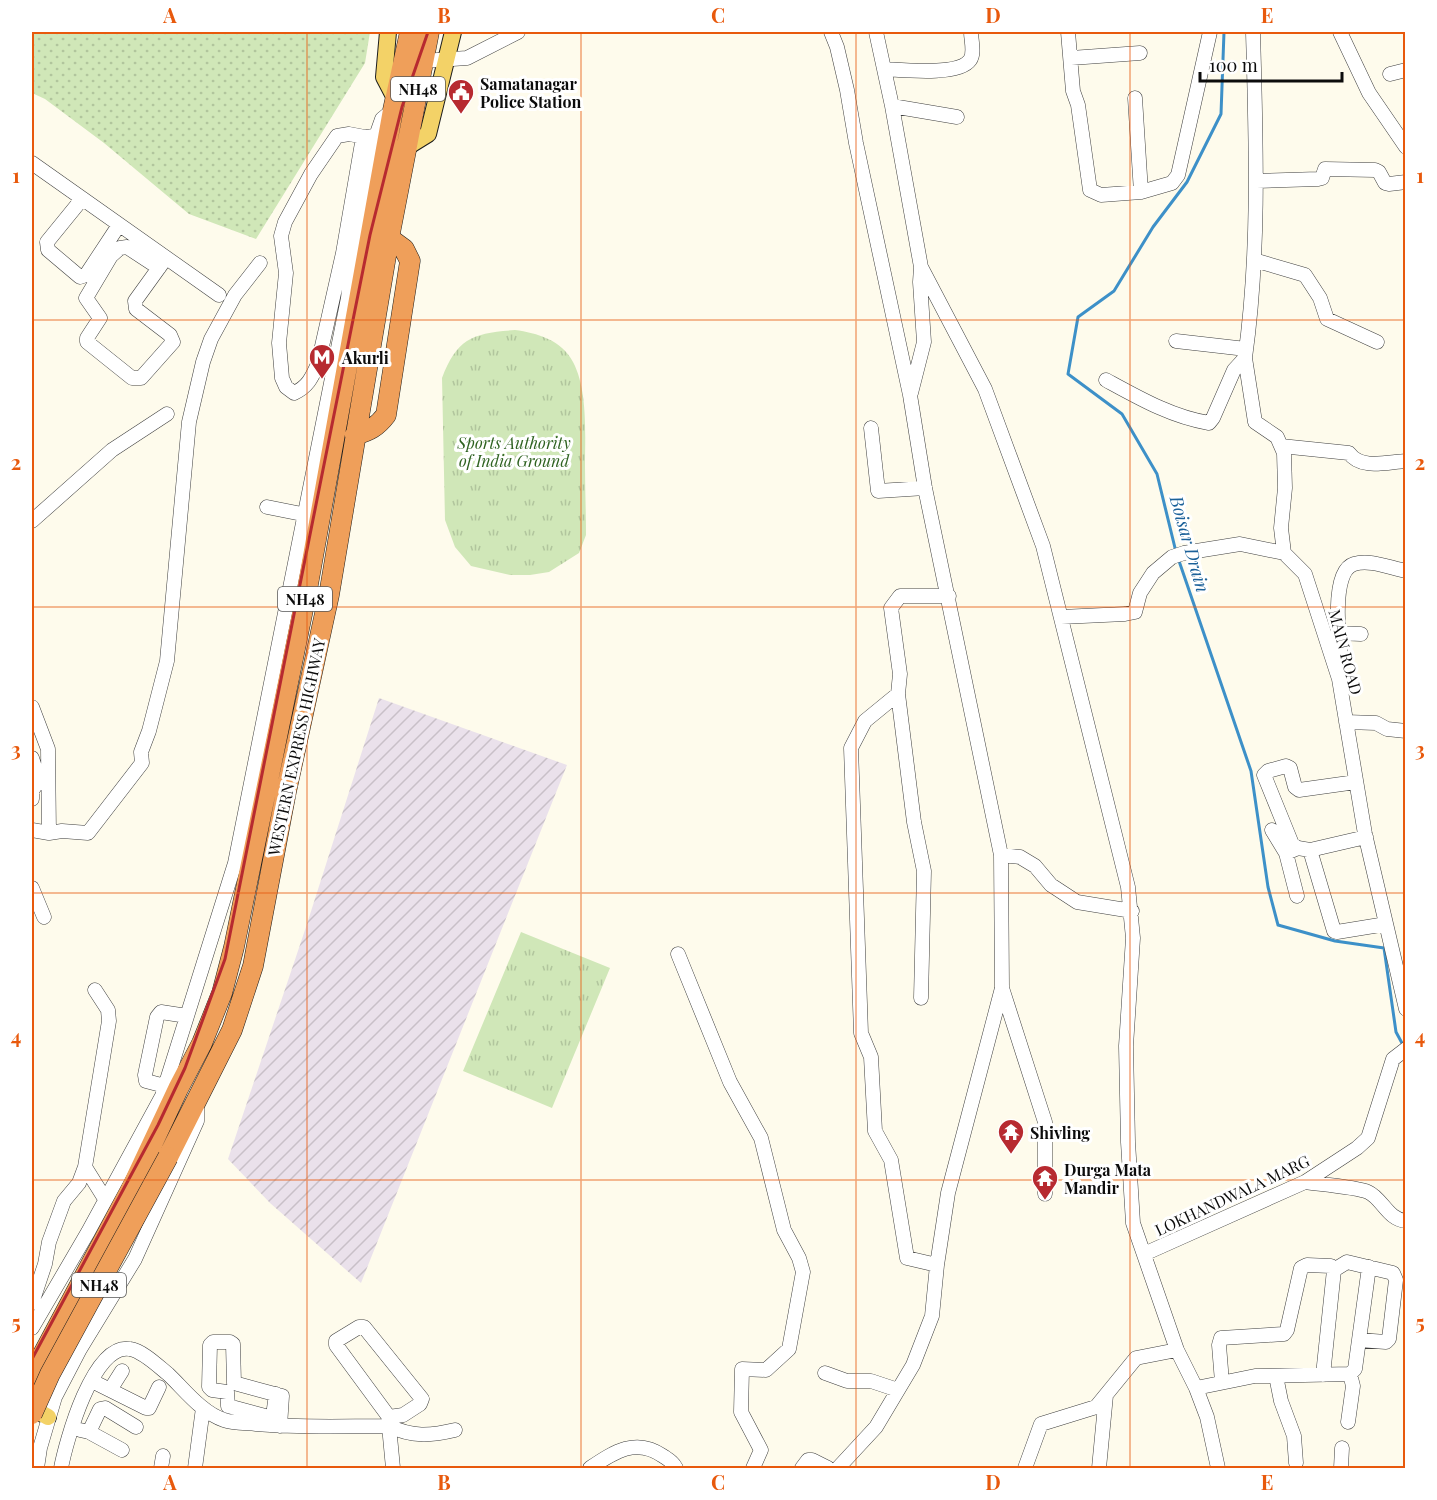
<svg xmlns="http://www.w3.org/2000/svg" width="1437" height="1500" font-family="'Playfair Display',serif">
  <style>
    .industrial { fill: url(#industrial-furrows) }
    .grass { fill: url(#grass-dots) }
    .park { fill: url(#park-tufts) }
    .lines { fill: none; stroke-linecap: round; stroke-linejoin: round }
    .stream { stroke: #3d90c8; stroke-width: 3 }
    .minor-casing { stroke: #3f3f3f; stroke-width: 15 }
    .major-casing { stroke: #1d1d1d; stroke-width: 18 }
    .highway-casing { stroke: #1d1d1d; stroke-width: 21 }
    .minor { stroke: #fff; stroke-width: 14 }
    .major { stroke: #f3d267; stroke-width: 16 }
    .highway { stroke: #ef9f5a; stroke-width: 20 }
    .rail { stroke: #b72a30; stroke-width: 3 }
    .highway-bridge-casing { stroke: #1d1d1d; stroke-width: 21; stroke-linecap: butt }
    .highway-bridge { stroke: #ef9f5a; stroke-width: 20 }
    .grid { fill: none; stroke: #e8590c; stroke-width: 1.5; stroke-opacity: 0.55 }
    .labels { text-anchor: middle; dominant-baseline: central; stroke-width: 6; stroke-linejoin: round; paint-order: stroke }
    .shield { fill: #fff; stroke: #555; stroke-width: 1.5 }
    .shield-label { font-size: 15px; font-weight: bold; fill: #0c0c0c }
    .poi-label { font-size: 16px; font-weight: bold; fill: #0c0c0c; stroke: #fff; text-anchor: start }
    .park-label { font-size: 16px; font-style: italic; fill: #2d611f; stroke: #fff }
    .street-label { font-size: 16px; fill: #0c0c0c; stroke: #fff }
    .water-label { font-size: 18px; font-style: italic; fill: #1b6199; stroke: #fff }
    .neatline { fill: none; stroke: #e8590c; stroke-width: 2 }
    .grid-label { font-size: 20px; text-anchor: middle; font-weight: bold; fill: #e8590c }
  </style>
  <defs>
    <pattern id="industrial-furrows" width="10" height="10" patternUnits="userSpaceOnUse" patternTransform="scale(1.5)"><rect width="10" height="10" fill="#eae1eb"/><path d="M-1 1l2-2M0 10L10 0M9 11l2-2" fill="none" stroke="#c8c0c8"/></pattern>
    <pattern id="grass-dots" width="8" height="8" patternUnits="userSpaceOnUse" patternTransform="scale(1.5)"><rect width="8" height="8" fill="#d0e7b8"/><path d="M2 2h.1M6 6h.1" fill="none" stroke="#b1c59d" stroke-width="1.8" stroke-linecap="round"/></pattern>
    <pattern id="park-tufts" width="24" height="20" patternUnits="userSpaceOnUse" patternTransform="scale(1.5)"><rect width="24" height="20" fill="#d0e7b8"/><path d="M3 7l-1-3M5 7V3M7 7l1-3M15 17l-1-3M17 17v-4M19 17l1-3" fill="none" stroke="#b1c59d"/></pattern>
  </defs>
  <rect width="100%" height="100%" fill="#fefbec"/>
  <path class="industrial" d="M379,698l188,67 -206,518 -91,-80 -42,-44 78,-232z"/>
  <path class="grass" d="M32,32h338l-5,31 -109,176 -67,-25 -85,-71 -59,-44 -13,-6z"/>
  <path class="park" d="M515,330c22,3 47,10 58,32 15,28 12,73 12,104 0,23 1,46 1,69l-7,18 -30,19 -19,3h-20l-39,-9 -16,-19 -10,-27 -3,-142c15,-40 31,-45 73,-48z
    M521,932l89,36 -58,140 -89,-37z"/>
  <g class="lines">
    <path class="stream" d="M1176,552l-19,-78 -35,-60 -54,-40 10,-57 36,-26 39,-64 34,-45 34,-68 3,-82
      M1178,558l73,213 17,116 10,38 57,16 49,7 12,84 7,13"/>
    <g class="minor-casing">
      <path id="minor" d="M831,32l6,15 10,43 9,53 54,252 15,93 76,367 1,133 -54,205 -11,72 -5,51 -19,49 -37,62 -38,41
        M876,32l16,74 29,161 64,122 58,157 85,341 5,51 -7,108 2,96 5,81 44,127 19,38 11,29 11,51
        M1068,32l5,59 5,14 12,85 11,5 40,-3 31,-9 6,-8 32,-143
        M1340,32l29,61 37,54
        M1071,58l69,-5
        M423,61l44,-3 51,-26
        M885,69c18,1 74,7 85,-9 5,-7 1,-20 1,-28
        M1390,74l16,-4
        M1135,98l6,94
        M892,106l65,11
        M32,163l187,132
        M1257,181l61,-2 4,-1 3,-9 50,1 4,2 6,11 4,1 17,-2
        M82,199l-35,43 1,8 32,27 6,-2 33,-50
        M343,253l-25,111c-6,13 -10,23 -24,29l-8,-6 -4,-9 -3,-35 7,-70 -5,-37 4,-14 26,-48 26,-38 12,-2 16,3
        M352,255l-9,-2 19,-110 3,-6 9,-1
        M1254,260l51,15 15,23 7,21 50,23
        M159,268l-32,-21 -7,1 -9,8 -25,42 14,20 -13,20v4l45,36h9l32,-36 -3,-7 -34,-26 -1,-8 31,-43
        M1176,341l70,8
        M1245,358l10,64 22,15 7,16 1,35 -4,40 3,25 21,21 34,105 26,155 41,175
        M1106,380c33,18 66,37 103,43l4,-5 21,-48 11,-12c15,-108 11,-217 8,-326
        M911,393l13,-51 -4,-60 1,-15
        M871,428l7,63 47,-3
        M1281,446l68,7c12,17 38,9 57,8
        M267,507l45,9
        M32,521l80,-71 55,-36
        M1061,617l64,-3 10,-2 5,-19 13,-20 19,-16 12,-4 56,-9 44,9
        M1338,633l23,1
        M1342,663c-3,-20 -12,-92 12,-99 16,-5 36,4 52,7
        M898,694l16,128 10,49 -3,127
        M32,707l16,42 1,84
        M1346,722l30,1 11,6 19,2
        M32,758l7,22 -7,11v8
        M1356,782l-57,8 -4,-3 -5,-19 -4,-2 -18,5 -4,4 28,69 6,4 12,2 24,81 3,1 49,-8
        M32,830l17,3 13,-2 26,2 54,-70 -1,-11 8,-21 18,-70 22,-239 14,-60 8,-23 24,-44 25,-32
        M1272,830l14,23
        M1310,850l56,-13
        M1001,855l19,2 15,9 16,19 26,17 55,9
        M32,888l12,29
        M1297,896l-11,-43 12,-5
        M678,954l52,128 31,56 23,92 15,28 4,14 -14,77 -23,21 -24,-1 -1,43 20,38 -8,18
        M1002,988l43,134v72
        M165,1086l-19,-5 -1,-6 12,-58 4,-5 26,4
        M85,1167l20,32
        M1305,1182c14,2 52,5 63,10 14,6 20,28 38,29
        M1144,1254l161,-72 52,-34 11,-10 25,-79 13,-10
        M937,1265l-30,-7 -16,-98 -16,-29 -4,-74 -10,-24 -10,-285 14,-27 33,-27 2,-20 -9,-66 9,-12h49
        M1334,1270l13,-8 46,11 3,7 -7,59 -3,3 -27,-2
        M32,1303l13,-39 4,-22 15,-41 15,-18 6,-16 24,-146 -1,-11 -13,-20
        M32,1328l56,-96 74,-136 73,-233 113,-565 5,-43 23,-119 6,-17 11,-9
        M825,1373l22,8h24l27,9
        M1276,1376l5,25 13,35 2,27
        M92,1381l54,27h3l10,-21
        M1222,1382l-3,-37 2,-7 63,-4 3,-4 14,-62 6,-3 24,1 3,4 -11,105
        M1196,1388l59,-12 95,-2
        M110,1390l12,-19
        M276,1394l-3,22 -4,1 -41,-11 -1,-14 -15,-2 -3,-3 1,-42 3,-3h17l3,2 1,39 48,13 -2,30
        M389,1417l14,-2 17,-11 2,-5 -58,-72h-5l-23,14v4l53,72v9c23,11 41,10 66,4
        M1348,1422l5,-36 -3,-12 5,-5 14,-102
        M80,1430l9,2 33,18
        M89,1432l11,-23 5,-1 31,19
        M37,1468l3,-20 15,-51 25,-48 55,-90 62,-138v-12
        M61,1468c5,-26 32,-126 69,-119 13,2 28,17 38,25 16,15 34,39 56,46 9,3 22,3 32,4 44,4 88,2 133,2l4,42
        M161,1468l2,-12
        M195,1468l8,-60
        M590,1468c24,-16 46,-31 73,-12 6,4 10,6 13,12
        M802,1468l6,-8h4l16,8
        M1025,1468l16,-44 55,-17 40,-49 41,-8
        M1099,1468l7,-73
        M1341,1468l1,-20"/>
    </g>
    <g class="major-casing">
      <path id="major" d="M388,32l-4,45 11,21
        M407,147l21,-13 25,-102
        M32,1408l16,9"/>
    </g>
    <g class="highway-casing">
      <path id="highway" d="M355,435c14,-4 22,-8 31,-20l24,-154 -6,-12 -15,-11
        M168,1157l64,-127 21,-64 33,-174 43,-197 60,-357 40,-206
        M32,1379l10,-23 89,-167 47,-100 24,-46 20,-50 12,-46 73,-357 86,-480 17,-78"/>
    </g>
    <use href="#minor" class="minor"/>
    <use href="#major" class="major"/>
    <use href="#highway" class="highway"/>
    <path class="rail" d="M32,1359l126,-234 27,-57 40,-109 145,-724 32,-128 26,-75"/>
    <g class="highway-bridge-casing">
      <path id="highway-bridge" d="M32,1414l18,-40 118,-217"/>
    </g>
    <use href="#highway-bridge" class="highway-bridge"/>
  </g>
  <path class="grid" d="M307,32v1436M581,32v1436M856,32v1436M1130,32v1436M32,320h1374M32,607h1374M32,893h1374M32,1180h1374"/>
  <defs>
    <g id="civic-pin" transform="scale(1.35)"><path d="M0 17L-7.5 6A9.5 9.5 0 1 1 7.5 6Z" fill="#b72a30" stroke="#fff"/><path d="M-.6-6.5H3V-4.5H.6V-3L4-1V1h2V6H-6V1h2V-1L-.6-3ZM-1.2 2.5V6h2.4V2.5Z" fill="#fff"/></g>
    <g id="metro-pin" transform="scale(1.35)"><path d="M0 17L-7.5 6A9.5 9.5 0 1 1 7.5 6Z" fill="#b72a30" stroke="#fff"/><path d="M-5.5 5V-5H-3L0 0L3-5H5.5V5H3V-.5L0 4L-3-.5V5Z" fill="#fff"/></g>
    <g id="temple-pin" transform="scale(1.35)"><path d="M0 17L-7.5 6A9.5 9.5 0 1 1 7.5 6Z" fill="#b72a30" stroke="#fff"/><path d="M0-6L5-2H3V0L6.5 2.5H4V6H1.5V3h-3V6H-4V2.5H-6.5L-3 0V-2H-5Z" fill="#fff"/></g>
  </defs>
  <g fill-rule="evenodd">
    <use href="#civic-pin" x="461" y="92"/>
    <use href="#metro-pin" x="322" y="357"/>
    <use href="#temple-pin" x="1011" y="1132"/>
    <use href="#temple-pin" x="1045" y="1178"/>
  </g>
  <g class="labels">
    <g class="shield">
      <rect x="391" y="77" width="54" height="24" rx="4.5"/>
      <rect x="278" y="587" width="54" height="24" rx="4.5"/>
      <rect x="72" y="1273" width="54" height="24" rx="4.5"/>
    </g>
    <g class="shield-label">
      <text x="418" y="89">NH48</text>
      <text x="305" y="599">NH48</text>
      <text x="99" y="1285">NH48</text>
    </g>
    <g class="poi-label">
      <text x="480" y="83">Samatanagar<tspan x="480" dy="18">Police Station</tspan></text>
      <text x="342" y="357">Akurli</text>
      <text x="1030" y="1132">Shivling</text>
      <text x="1064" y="1169">Durga Mata<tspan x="1064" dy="18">Mandir</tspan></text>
    </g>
    <g class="park-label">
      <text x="514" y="442">Sports Authority<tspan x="514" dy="18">of India Ground</tspan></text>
    </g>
    <g class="street-label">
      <text transform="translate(1346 652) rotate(75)">MAIN ROAD</text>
      <text transform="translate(296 747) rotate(-78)">WESTERN EXPRESS HIGHWAY</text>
      <text transform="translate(1232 1195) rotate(-25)">LOKHANDWALA MARG</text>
    </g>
    <g class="water-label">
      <text transform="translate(1190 544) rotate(74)">Boisar Drain</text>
    </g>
  </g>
  <rect width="1437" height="1500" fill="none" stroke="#ffffff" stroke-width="66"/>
  <path d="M1200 72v9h142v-9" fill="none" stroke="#0c0c0c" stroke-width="3"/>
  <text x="1209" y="72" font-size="18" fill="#0c0c0c" stroke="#ffffff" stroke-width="4.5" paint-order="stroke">100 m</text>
  <rect x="33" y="33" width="1371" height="1434" class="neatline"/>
  <g class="grid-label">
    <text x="170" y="23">A</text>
    <text x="444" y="23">B</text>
    <text x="718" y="23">C</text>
    <text x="993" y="23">D</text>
    <text x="1267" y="23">E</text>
    <text x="16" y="183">1</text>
    <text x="1420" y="183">1</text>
    <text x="16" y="470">2</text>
    <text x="1420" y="470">2</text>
    <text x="16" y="757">3</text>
    <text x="1420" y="757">3</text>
    <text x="16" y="1044">4</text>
    <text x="1420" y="1044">4</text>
    <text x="16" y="1330">5</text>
    <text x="1420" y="1330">5</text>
    <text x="170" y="1490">A</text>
    <text x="444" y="1490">B</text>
    <text x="718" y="1490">C</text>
    <text x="993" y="1490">D</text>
    <text x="1267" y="1490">E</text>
  </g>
</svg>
